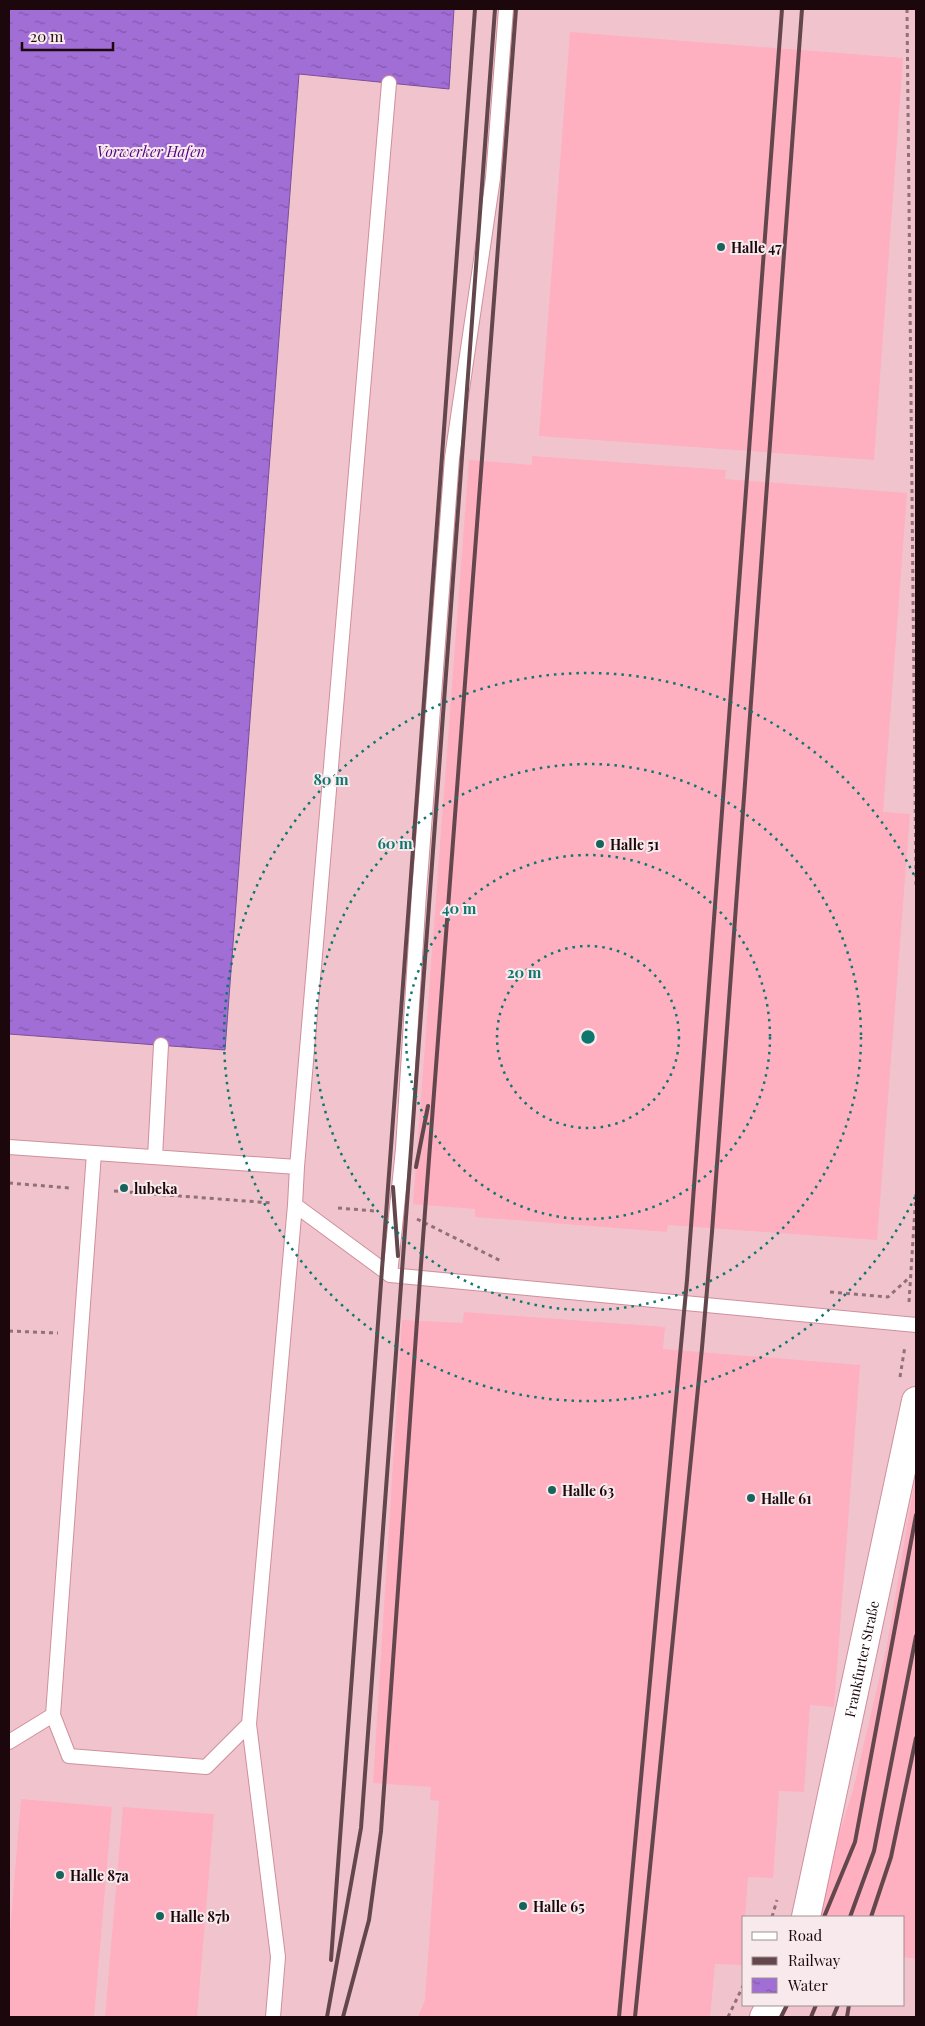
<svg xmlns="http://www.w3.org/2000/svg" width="925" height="2026" font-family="'Playfair Display',serif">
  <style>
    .built { fill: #f1c4cd; fill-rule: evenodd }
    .water { fill: url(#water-ripples); stroke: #794f99 }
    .building { fill: #feafc0 }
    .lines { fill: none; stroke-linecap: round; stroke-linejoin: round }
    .lane-casing { stroke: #cf8f9d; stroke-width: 16 }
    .street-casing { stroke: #cf8f9d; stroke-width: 30 }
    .path { stroke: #917178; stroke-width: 3; stroke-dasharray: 4 4; stroke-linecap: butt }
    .lane { stroke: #fff; stroke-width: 14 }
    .street { stroke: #fff; stroke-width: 28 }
    .rail { stroke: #63474d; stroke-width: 4 }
    .ring { fill: none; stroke: #0f766e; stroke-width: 2.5; stroke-dasharray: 2.5 5 }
    .poi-dot { fill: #18635c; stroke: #f8eaec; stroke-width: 2 }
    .labels { text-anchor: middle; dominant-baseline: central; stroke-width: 4; stroke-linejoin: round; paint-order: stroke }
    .poi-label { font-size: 14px; font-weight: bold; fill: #1c070c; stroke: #f8eaec; text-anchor: start }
    .street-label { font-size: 14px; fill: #1c070c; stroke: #f8eaec }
    .water-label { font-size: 15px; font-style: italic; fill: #508; stroke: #f8eaec }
    .centre { fill: #0f766e; stroke: #f8eaec; stroke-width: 2.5 }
    .ring-label { font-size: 15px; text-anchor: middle; font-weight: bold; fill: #0f766e; stroke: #f8eaec; stroke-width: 4; stroke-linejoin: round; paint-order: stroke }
  </style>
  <defs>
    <pattern id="water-ripples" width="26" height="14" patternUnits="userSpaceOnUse" patternTransform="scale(1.25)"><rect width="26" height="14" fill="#a16ed6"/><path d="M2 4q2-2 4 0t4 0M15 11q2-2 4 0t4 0" fill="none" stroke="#8258ac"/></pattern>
  </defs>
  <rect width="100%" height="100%" fill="#fed4dc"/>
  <path class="built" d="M454,9h462v2008h-907v-983l216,15 74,-975 149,15zM744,1917h160v88h-160z"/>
  <path class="water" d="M9,9h445l-5,80 -150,-15 -74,976 -216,-16z"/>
  <path class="building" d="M570,32l333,26 -29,402 -335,-24z
    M532,456l194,14 -1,9 182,14 -24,319 27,2 -33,426 -209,-15 -1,7 -192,-15v-8l-62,-5 56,-744 63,5z
    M464,1312l201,15 -2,22 197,16 -26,342 -24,-2 -6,87 -25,-1 -6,87 -25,-1 -3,40h-1l-2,48 -27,-1 -5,53h-292l7,-17 14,-199 -9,-1 1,-13 -58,-4 29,-463 61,3z
    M915,1479h1v480l-12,-2v-40h-91l40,-127 34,-145z
    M21,1799l91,8 -18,210h-85v-73z
    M123,1807l91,7 -17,203h-92z"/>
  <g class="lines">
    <g class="lane-casing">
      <path id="lane" d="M9,1147l288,20 -2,38 95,70 526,50
        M94,1153l-41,562 16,41 137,11 43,-43
        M155,1157l6,-112
        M297,1167l92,-1084
        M390,1275l13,-126 16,-256 33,-435 41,-280 13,-169
        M9,1742l44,-27
        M273,2017l5,-60 -29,-233 46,-519"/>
    </g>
    <g class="street-casing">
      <g id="street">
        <path id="s1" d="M806,1917l110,-516"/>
        <path d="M764,2017l7,-12"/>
      </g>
    </g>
    <path class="path" d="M907,9l9,876
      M9,1183l61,5
      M114,1191l158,12
      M338,1208l37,3
      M417,1219l84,42
      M830,1292l58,5 23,-21
      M909,1302l7,-109
      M9,1331l49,2
      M900,1377l5,-31
      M772,1917l5,-17
      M728,2017l16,-33"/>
    <use href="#lane" class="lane"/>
    <use href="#street" class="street"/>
    <path class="rail" d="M416,1167l12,-61
      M393,1187l5,69
      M824,1917l31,-75 61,-327
      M850,1917l24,-66 42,-215
      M871,1917l20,-60 25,-119
      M331,1960l144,-1951
      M327,2017l34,-189 134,-1819
      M343,2017l26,-97 12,-89 39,-553 96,-1269
      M619,2017l68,-737 95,-1271
      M635,2017l67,-669 10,-116 90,-1223
      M781,2017l6,-12
      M811,2017l5,-12
      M833,2017l5,-12
      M847,2017l2,-12"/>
  </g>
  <g class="ring">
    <circle cx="588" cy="1037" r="91"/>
    <circle cx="588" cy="1037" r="182"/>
    <circle cx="588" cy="1037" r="273"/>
    <path d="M915 1197A364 364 0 1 1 915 877"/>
  </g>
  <g class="poi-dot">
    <circle cx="721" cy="247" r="5"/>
    <circle cx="600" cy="844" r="5"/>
    <circle cx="124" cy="1188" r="5"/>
    <circle cx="552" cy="1490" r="5"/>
    <circle cx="751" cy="1498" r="5"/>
    <circle cx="60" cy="1875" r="5"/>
    <circle cx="523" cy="1906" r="5"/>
    <circle cx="160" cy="1916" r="5"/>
  </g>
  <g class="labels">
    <g class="poi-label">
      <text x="731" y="247">Halle 47</text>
      <text x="610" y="844">Halle 51</text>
      <text x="134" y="1188">lubeka</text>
      <text x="562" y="1490">Halle 63</text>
      <text x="761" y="1498">Halle 61</text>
      <text x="70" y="1875">Halle 87a</text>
      <text x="533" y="1906">Halle 65</text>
      <text x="170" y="1916">Halle 87b</text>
    </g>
    <g class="street-label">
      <text stroke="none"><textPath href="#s1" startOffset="264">Frankfurter Straße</textPath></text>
    </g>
    <g class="water-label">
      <text x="151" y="151">Vorwerker Hafen</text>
    </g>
  </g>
  <circle cx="588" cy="1037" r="8" class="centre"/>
  <g class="ring-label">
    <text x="331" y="785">80 m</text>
    <text x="395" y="849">60 m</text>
    <text x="459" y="914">40 m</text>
    <text x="524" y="978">20 m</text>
  </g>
  <rect width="925" height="2026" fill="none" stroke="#1c070c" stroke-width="20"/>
  <rect x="742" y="1916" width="162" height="90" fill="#f8eaec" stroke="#a08f92"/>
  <rect x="752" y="1932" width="25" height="8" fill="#ffffff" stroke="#a08f92"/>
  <text x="788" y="1941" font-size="15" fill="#1c070c">Road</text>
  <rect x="752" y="1957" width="25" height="8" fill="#63474d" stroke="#a08f92"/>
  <text x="788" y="1966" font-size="15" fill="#1c070c">Railway</text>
  <rect x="752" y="1978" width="25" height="15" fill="url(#water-ripples)" stroke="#a08f92"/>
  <text x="788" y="1991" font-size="15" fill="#1c070c">Water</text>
  <path d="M22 42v8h91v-8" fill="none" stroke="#1c070c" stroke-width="2.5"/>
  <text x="30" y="42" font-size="15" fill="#1c070c" stroke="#f8eaec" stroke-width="4" paint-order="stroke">20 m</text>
</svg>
